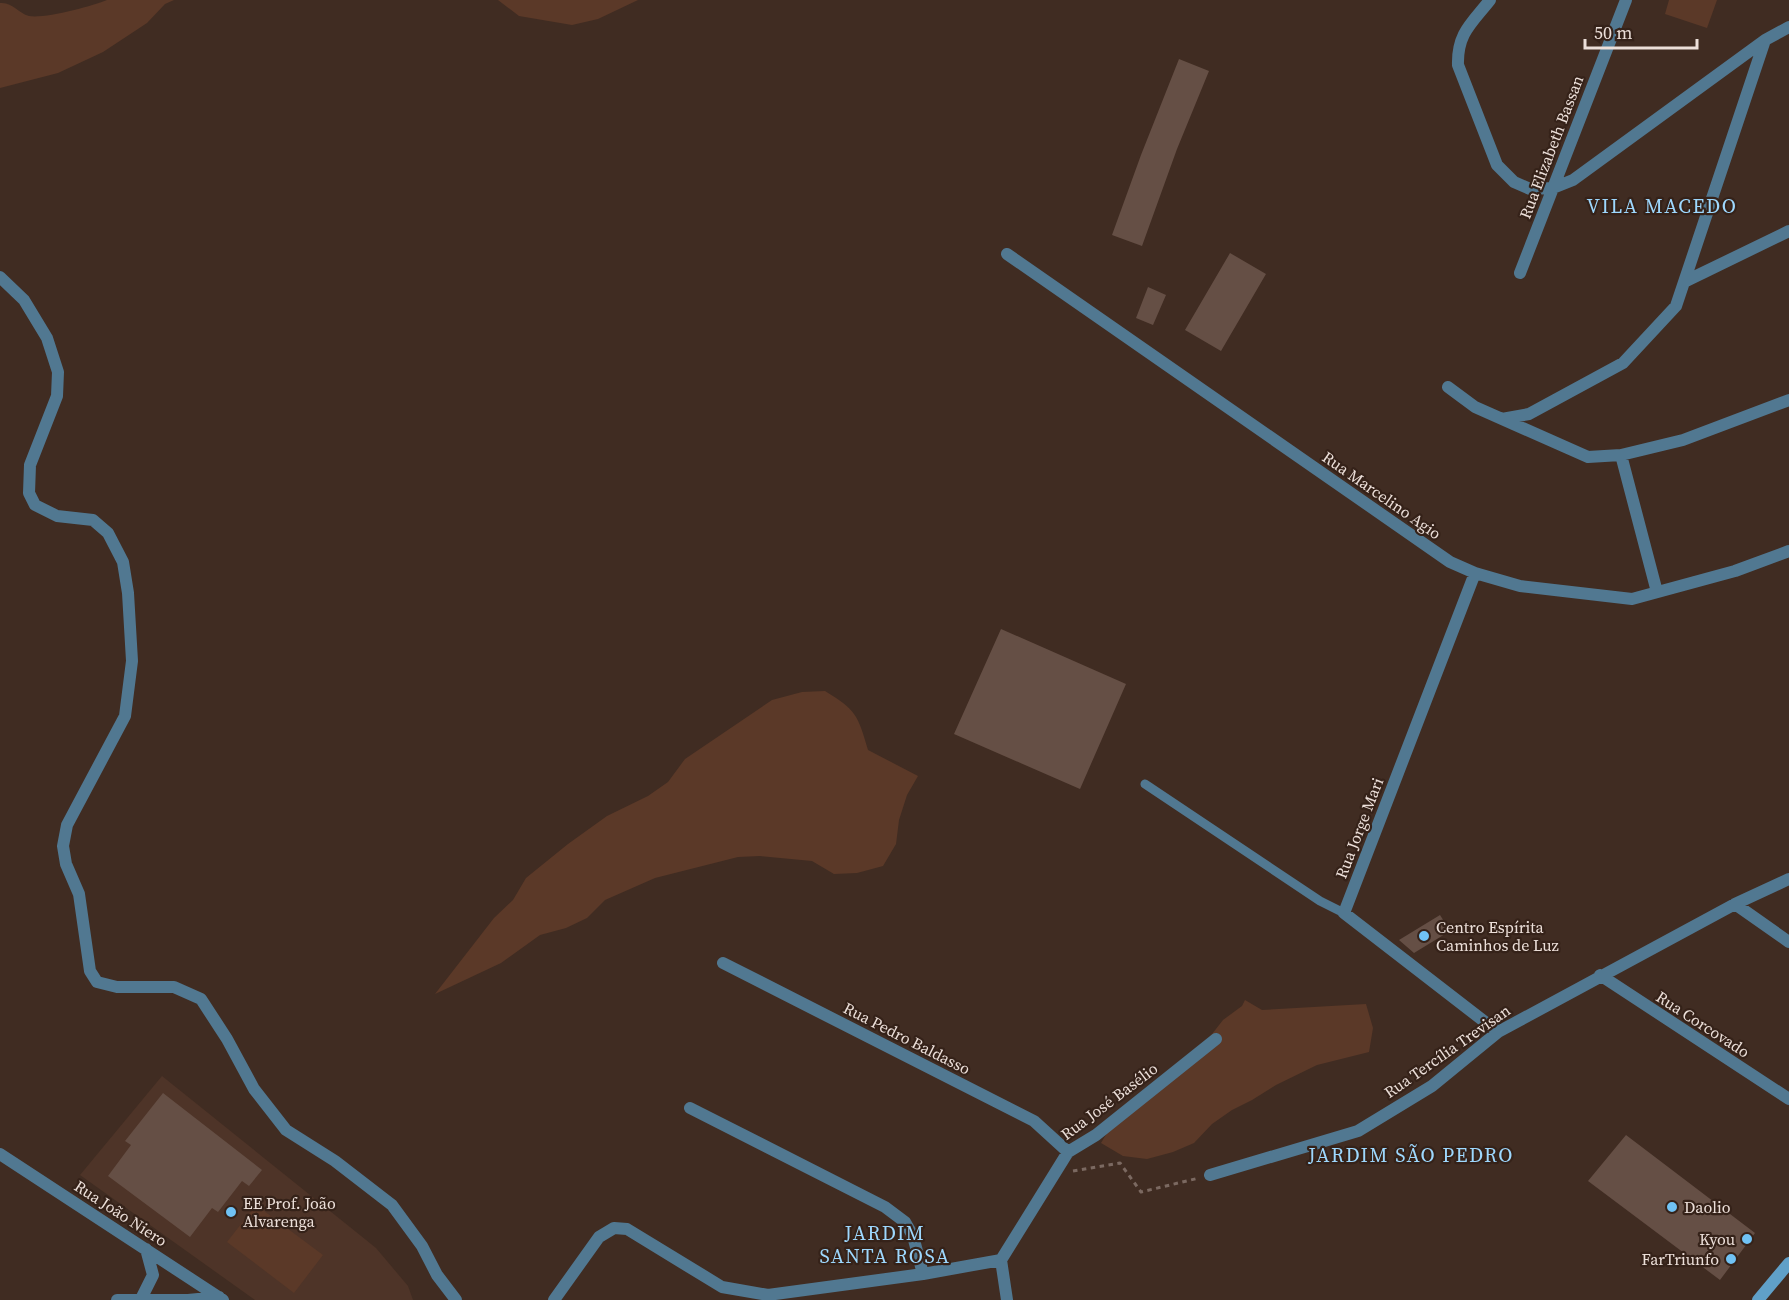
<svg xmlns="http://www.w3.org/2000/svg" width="1789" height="1300" font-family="'Source Serif 4',serif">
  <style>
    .built { fill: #4e3428 }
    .green { fill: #5b3928 }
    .building { fill: #654f45 }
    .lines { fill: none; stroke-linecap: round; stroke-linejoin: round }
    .path { stroke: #7b6961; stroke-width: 3; stroke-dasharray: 4.5 4.5; stroke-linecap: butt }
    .service { stroke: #517891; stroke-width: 9 }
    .minor { stroke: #517891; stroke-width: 12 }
    .secondary { stroke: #60a0c8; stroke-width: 12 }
    .poi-dot { fill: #70c2f4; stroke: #352219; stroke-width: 2 }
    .labels { text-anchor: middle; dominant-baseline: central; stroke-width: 4.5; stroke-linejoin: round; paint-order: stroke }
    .street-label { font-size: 16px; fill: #ecdfd9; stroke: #352219 }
    .poi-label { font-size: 16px; fill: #ecdfd9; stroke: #352219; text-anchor: start }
    .quarter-label { font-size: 20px; letter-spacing: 1.5px; fill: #9ed8fe; stroke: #352219 }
  </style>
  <rect width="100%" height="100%" fill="#402c22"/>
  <path class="built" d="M162,1076l214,172 32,38 5,14h-158l-175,-125z"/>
  <path class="green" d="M107,0h67l-9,4 -18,19 -44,29 -45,21 -58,15v-85c13,-1 18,10 29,13 15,3 64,-10 78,-16z
    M498,0h140l-40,19 -26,6 -53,-9z
    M1669,0h48l-10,28 -42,-14z
    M825,691c31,19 33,24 43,59l50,26 -11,19 -8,25 -3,24 -13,22 -26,7 -23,1 -22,-13 -52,-5 -22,1 -83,21 -50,22 -18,18 -21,10 -26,7 -39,28 -66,31 59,-76 19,-18 13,-22 42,-34 39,-28 41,-20 20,-14 17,-23 87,-59 30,-8z
    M1245,1000l17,10 104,-6 7,24 -4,24 -52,13 -41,20 -24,15 -20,10 -20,14 -18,19 -21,9 -26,7 -24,-3 -22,-13 13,-22 91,-78 18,-23 19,-14z
    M256,1205l67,50 -29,38 -67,-51z"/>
  <path class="building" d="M1179,59l30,12 -32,78 -35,97 -30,-11 29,-80z
    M1230,253l36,21 -45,77 -36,-21z
    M1148,287l18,8 -13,30 -17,-7z
    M1001,629l125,55 -46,105 -126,-55z
    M1440,915l10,16 -36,22 -15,-13z
    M163,1093l99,77 -13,16 -7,-5 -24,31 -6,-4 -22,29 -82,-61 23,-31 -6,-4z
    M1626,1135l129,98 -35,47 -132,-99z"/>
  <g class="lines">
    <path class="path" d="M1073,1171l47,-8 21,29 58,-14"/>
    <path class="service" d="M1145,784l175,117 24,12"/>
    <path class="minor" d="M1490,0c-18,23 -33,33 -32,65l39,100 17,17 16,7 23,-1 20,-8 192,-140 24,-13
      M1007,254l443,308 25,11 45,13 112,13 103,-28 54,-20
      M1520,273l106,-273
      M0,277l24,23 23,38 11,34 -1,24 -27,69 -1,28 6,12 22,11 36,4 15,13 15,29 5,31 4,68 -7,55 -58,109 -4,21 3,18 13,30 11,77 7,11 20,5h57l27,12 26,40 27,50 32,41 49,31 57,44 30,41 15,29 19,25
      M1686,281l103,-50
      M1448,387l27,20 113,50 33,-2 62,-15 106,-40
      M1502,419l27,-5 94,-51 53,-57 89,-266
      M1621,455l36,137
      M1475,573l-131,340 154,119
      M1735,904l54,38
      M723,963l311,158 34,31
      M1600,975l189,124
      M690,1108l195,99 20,15 8,14 10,38
      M0,1154l223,146
      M1210,1175l148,-44 74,-45 66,-54 237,-128 54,-25
      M141,1299l12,-24 -7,-26
      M117,1300h71l31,-3
      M554,1300l45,-63 15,-9 13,1 95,58 46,8 155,-21 78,-14
      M1007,1300l-6,-40 67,-108 28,-17 120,-96"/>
    <path class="secondary" d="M1758,1300l31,-37"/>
  </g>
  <g class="poi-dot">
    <circle cx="1424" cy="936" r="6"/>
    <circle cx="1672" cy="1207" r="6"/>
    <circle cx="231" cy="1212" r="6"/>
    <circle cx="1747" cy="1239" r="6"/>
    <circle cx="1731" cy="1259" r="6"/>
  </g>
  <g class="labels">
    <g class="street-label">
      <text transform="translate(1551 147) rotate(-69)">Rua Elizabeth Bassan</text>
      <text transform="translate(1382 495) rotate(35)">Rua Marcelino Agio</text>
      <text transform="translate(1359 828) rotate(-69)">Rua Jorge Mari</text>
      <text transform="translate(1703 1024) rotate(33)">Rua Corcovado</text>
      <text transform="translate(907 1038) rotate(27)">Rua Pedro Baldasso</text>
      <text transform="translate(1447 1051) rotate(-35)">Rua Tercília Trevisan</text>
      <text transform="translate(1109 1101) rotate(-37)">Rua José Basélio</text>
      <text transform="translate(121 1213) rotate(33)">Rua João Niero</text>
    </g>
    <g class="poi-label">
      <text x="1436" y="927">Centro Espírita<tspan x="1436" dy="18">Caminhos de Luz</tspan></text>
      <text x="243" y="1203">EE Prof. João<tspan x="243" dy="18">Alvarenga</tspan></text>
      <text x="1684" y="1207">Daolio</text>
      <text x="1735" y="1239" text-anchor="end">Kyou</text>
      <text x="1719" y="1259" text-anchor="end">FarTriunfo</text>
    </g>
    <g class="quarter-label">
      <text x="1662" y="206">VILA MACEDO</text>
      <text x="1411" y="1155">JARDIM SÃO PEDRO</text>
      <text x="885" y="1233">JARDIM<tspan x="885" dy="23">SANTA ROSA</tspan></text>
    </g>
  </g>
  <path d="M1585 39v9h112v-9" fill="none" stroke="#ecdfd9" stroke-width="3"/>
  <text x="1594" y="39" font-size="18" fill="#ecdfd9" stroke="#352219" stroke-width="4.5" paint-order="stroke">50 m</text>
</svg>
